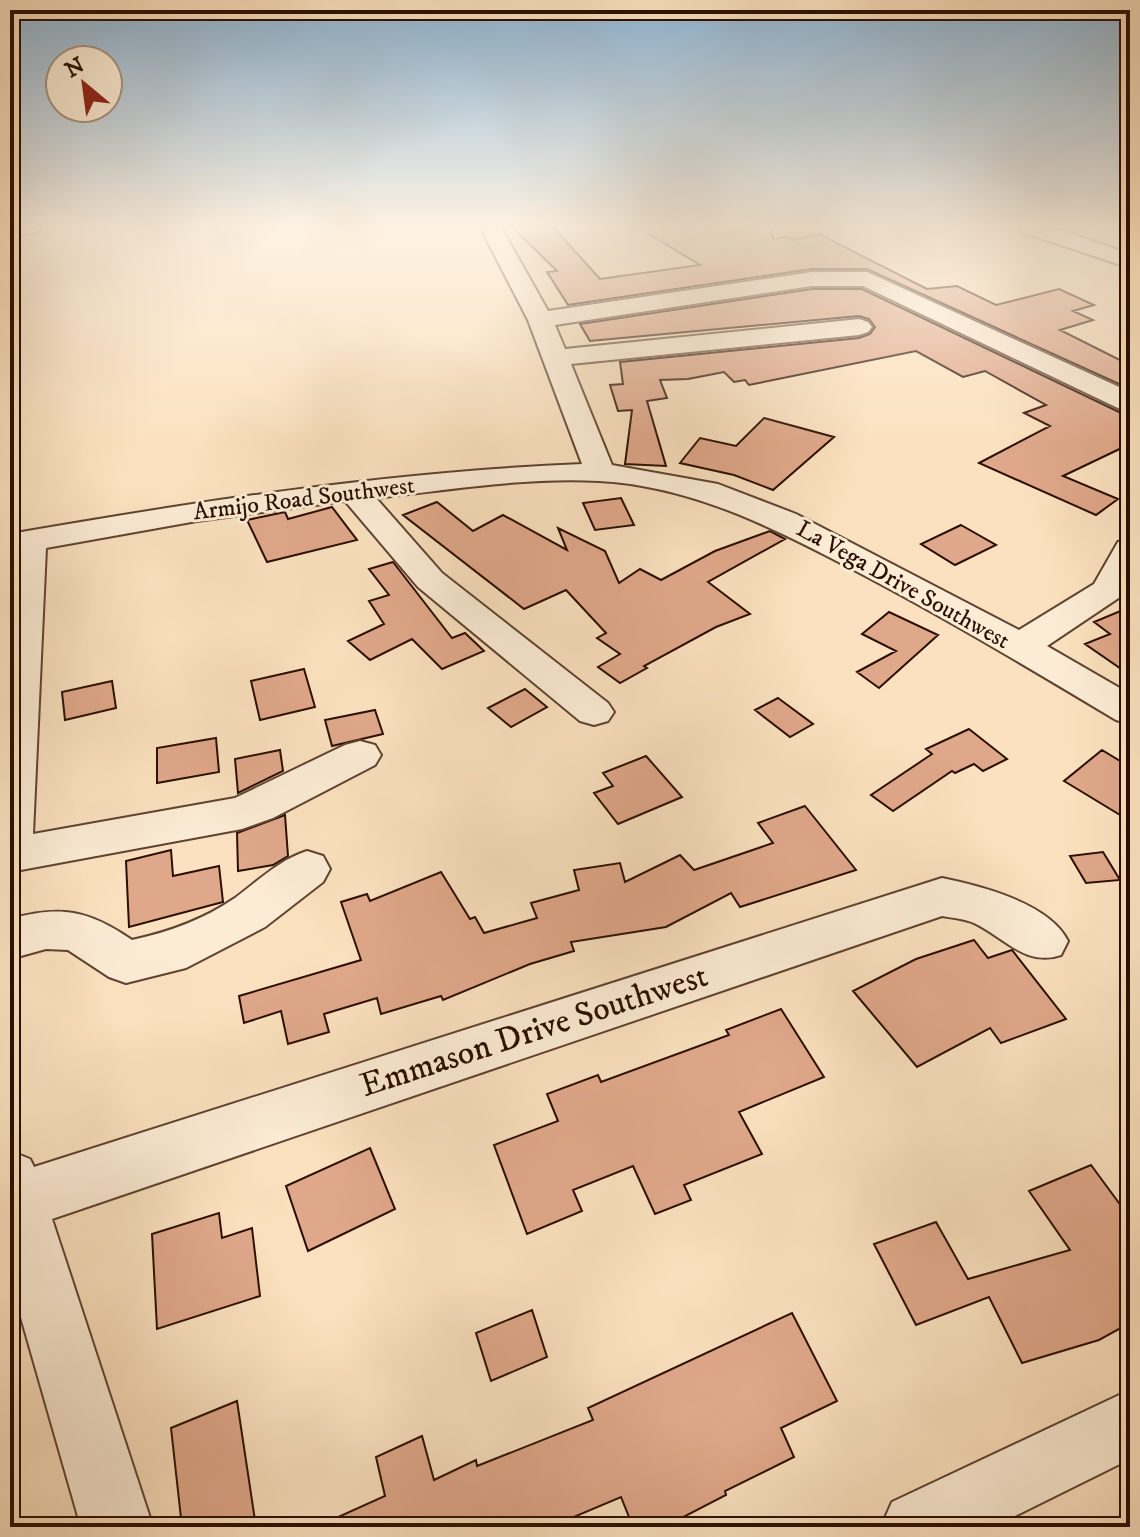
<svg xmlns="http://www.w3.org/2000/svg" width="1140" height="1537" font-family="'IM FELL DW Pica',serif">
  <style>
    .building { fill: #e0a88b; stroke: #2a0e01; stroke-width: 2 }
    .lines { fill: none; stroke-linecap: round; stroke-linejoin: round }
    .minor-casing { stroke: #5e4330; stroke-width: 4 }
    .minor { fill: #fcecd5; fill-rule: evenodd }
    .labels { text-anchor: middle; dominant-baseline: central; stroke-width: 6; stroke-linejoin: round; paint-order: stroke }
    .far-street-label { font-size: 24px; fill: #2a0e01; stroke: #fcecd5 }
    .near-street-label { font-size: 34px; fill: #2a0e01; stroke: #fcecd5 }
  </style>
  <rect width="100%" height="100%" fill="#fbe1bf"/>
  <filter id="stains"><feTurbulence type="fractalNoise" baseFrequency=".0025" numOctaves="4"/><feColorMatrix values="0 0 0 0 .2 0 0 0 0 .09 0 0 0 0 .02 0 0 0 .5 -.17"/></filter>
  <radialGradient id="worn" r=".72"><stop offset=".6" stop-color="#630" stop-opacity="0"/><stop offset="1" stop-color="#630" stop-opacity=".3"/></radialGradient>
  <path class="building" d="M512,227h41l47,52 100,-14 -63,-38h134l2,12 15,-2 5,3 26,-6 108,55 30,-3 39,19 63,-16 35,16 -21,6 20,9 -33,10 70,35v24l-263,-120h-55l-244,36 -21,-33 10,-1z
    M812,289h50l257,123 11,2v30l-67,32 55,23 -22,16 -117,-52 71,-37 -26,-13 22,-8 -61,-34 -22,6 -47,-26 -167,34 -4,-5 -11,2 -10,-10 -36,7 -28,1 7,18 -20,3 19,65 -41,-2 7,-54 -14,1 -8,-26 13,-1 -3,-22 239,-24 11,-4 5,-7 -6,-8 -10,-3 -269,25 -10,-17z
    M764,418l70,19 -61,53 -39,-15 -54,-12 20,-25 36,8z
    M621,498l13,27 -39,5 -12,-27z
    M437,502l36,29 30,-16 64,35 -9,-22 47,23 14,32 21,-14 21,11 54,-29 55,-20 15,8 -77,43 42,32 -34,13 -72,39 3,2 -27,15 -22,-16 22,-13 -23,-16 9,-5 -40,-43 -42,19 -121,-94z
    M332,507l25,33 -90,22 -20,-42 38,-8 3,7z
    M961,525l35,20 -41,20 -34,-21z
    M393,562l59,76 13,-5 19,18 -42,18 -30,-30 -42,21 -22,-19 36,-17 -15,-23 20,-6 -20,-26z
    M1130,607v68l-45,-31 25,-10 -16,-12z
    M889,612l49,23 -59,53 -22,-16 39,-21 -34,-17z
    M304,669l11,38 -55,13 -9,-39z
    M112,681l4,27 -51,12 -3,-28z
    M525,689l22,18 -36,20 -23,-19z
    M778,698l35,26 -23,13 -35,-27z
    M375,710l8,24 -51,12 -7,-26z
    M969,729l38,30 -24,12 -9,-7 -19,9 -3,-2 -59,40 -22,-16 61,-41 -6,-5z
    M216,738l3,34 -62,11v-35z
    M280,750l3,21 -45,22 -3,-34z
    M1102,750l28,17v54l-66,-40z
    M646,756l36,41 -64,27 -24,-31 19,-7 -10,-13z
    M805,806l51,64 -116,37 -9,-14 -65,34 -95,15 3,9 -44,13 -87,36 -2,-4 -60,18 -4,-16 -53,16 5,18 -41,12 -7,-33 -37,12 -5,-27 122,-36 -20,-58 26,-8 3,7 71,-29 29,47 5,-2 9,16 53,-15 -6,-15 48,-13 -5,-20 46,-7 5,19 55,-27 14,15 79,-27 -15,-20z
    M285,815l3,41 -15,9 -35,6 -1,-38z
    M171,850l2,26 46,-10 4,36 -94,25 -3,-66z
    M1103,852l17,28 -34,3 -16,-27z
    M974,940l14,18 24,-8 54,69 -65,24 -11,-15 -73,39 -64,-76 63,-32z
    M781,1009l43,68 -85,35 23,42 -78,31 7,15 -36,14 -22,-48 -60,24 9,21 -55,23 -33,-89 64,-24 -11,-27 51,-19 3,7 128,-47 -3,-5z
    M370,1148l25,61 -87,42 -22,-65z
    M1091,1165l39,53v105l-31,17 -77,23 -33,-66 -73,28 -42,-81 62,-22 32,57 102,-29 -41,-59z
    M219,1213l3,25 30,-10 8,68 -103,33 -5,-95z
    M532,1310l15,47 -56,24 -15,-48z
    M792,1313l45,88 -56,27 13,29 -69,34 1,4 -62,32h-31l-12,-30 -71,30h-234l69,-31 -9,-39 46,-21 12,44 42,-20 1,6 116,-46 -5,-12z
    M237,1401l19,126h-74l-11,-99z"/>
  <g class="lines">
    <g class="minor-casing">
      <path id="minor" d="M10,227h30l-2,5 -28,3z
        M480,227h21l47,84 264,-39h55l263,120v19l-10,-2 -257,-123h-51l-257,39 10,24 294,-30 9,3 4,5 -4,5 -9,3 -288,29 41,101 106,19 78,30 223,116 75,-46 24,-42 12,-3v42l-10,16 -73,49 83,48v30l-14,-4c-87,-52 -172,-103 -262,-150 -80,-42 -162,-84 -255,-89 -73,-4 -150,9 -223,17l66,75 166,130 6,9 -6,9 -14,4 -14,-4 -162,-134 -73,-86 -148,20 -151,27 -13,286 202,-36 110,-53 15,-4 15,4 6,10 -6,10 -102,53 -31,11 -232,43v-338c190,-33 379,-62 572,-70l-54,-144z
        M1020,227h32l78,27v14l-108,-36z
        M307,851l16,5 7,13 -7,13 -58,45 -79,41 -60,15 -17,-6 -41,-27 -22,-1 -36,10v-40c51,-14 78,-9 122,21 37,-8 71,-20 103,-42 23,-17 44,-38 72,-47z
        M942,878c39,8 107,25 126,63l-7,14c-35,12 -56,-17 -87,-32 -9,-4 -21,-5 -32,-7l-890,303 101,308h-72l-71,-248v-128l20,8 4,8z
        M1130,1390v69l-137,68h-112l11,-25z"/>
    </g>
    <use href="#minor" class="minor"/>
  </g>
  <linearGradient id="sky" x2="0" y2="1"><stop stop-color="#8db6d7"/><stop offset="0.51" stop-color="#fdf2e2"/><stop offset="1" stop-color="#fdf2e2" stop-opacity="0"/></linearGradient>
  <rect width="1140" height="443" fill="url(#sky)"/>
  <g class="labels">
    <g class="far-street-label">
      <text transform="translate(304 499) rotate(-7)">Armijo Road Southwest</text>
      <text transform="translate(903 585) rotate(29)">La Vega Drive Southwest</text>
    </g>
    <g class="near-street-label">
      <text transform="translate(534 1031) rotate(-18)">Emmason Drive Southwest</text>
    </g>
  </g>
  <rect width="1140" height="1537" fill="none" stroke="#fbe1bf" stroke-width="40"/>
  <rect x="12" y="12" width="1116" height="1513" fill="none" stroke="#2a0e01" stroke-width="4"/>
  <rect x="20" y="20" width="1100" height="1497" fill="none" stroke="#2a0e01" stroke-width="2"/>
  <g transform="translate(84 84) rotate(331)"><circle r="38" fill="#fcecd5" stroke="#a89380" stroke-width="2"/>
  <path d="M0-6L14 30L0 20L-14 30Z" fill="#8f2418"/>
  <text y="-12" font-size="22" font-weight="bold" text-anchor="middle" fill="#2a0e01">N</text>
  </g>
  <rect width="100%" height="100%" filter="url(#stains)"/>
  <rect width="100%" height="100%" fill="url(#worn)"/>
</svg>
